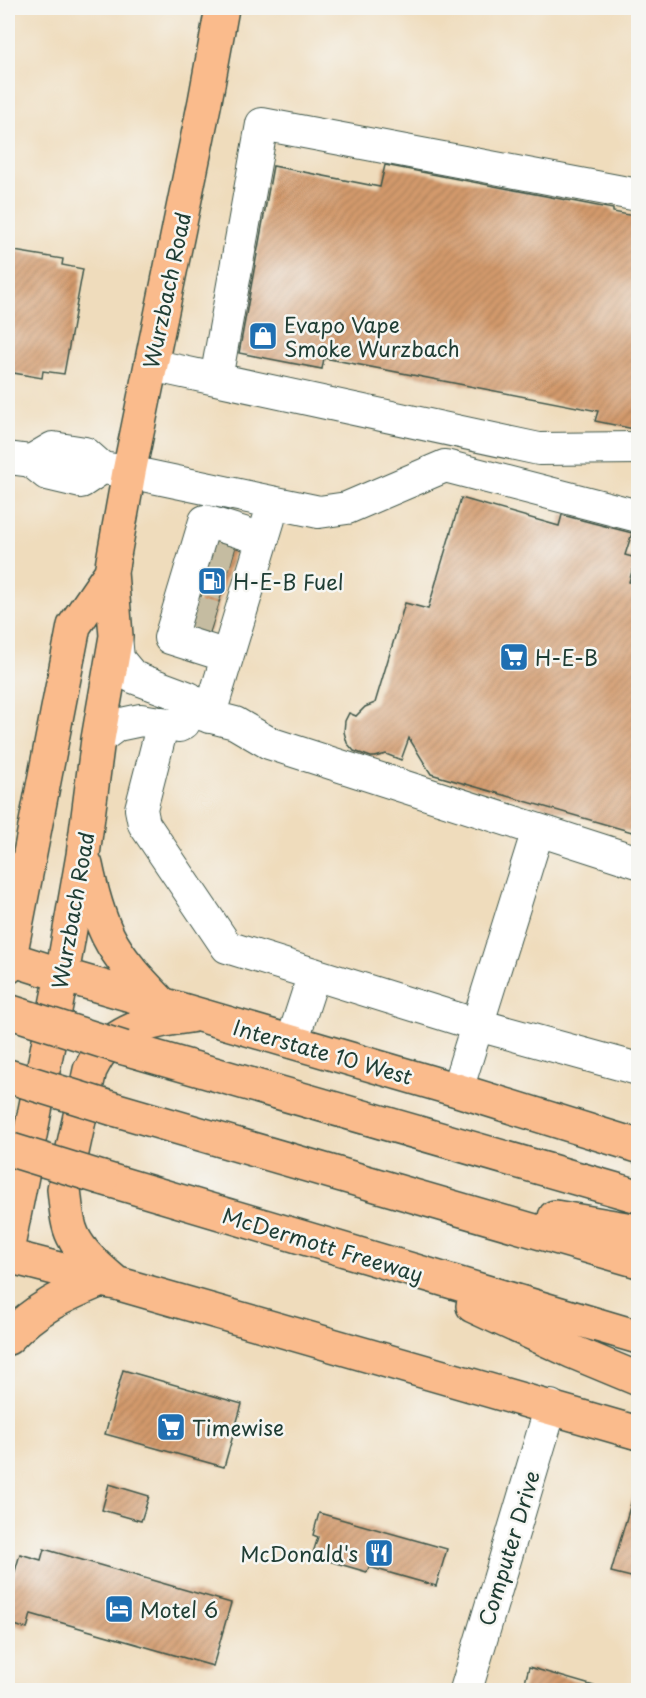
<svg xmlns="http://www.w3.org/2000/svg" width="646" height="1698" font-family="'Playpen Sans',sans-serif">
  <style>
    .building { fill: url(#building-hatch) }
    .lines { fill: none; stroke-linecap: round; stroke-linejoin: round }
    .minor-tunnel { stroke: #c5bca1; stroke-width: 32; stroke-dasharray: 32 16; stroke-linecap: butt }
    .minor-casing { stroke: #3e5548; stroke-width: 34 }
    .major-casing { stroke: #3e5548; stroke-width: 36 }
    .highway-casing { stroke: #3e5548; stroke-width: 36 }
    .minor { stroke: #fff; stroke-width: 32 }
    .major { stroke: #fabb8c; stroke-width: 33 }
    .highway { stroke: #fabb8c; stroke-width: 33 }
    .highway-bridge-casing { stroke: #3e5548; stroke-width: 36; stroke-linecap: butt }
    .highway-bridge { stroke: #fabb8c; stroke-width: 33 }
    .labels { text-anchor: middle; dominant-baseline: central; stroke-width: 5; stroke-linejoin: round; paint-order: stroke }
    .street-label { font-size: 21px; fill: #1f3d34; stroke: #f6f6f2 }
    .poi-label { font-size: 21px; fill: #1f3d34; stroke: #f6f6f2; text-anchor: start }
  </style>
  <defs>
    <pattern id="building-hatch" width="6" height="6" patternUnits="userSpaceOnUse" patternTransform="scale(1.5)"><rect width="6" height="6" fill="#d39a6c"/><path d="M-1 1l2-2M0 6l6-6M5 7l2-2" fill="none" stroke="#ab7f5a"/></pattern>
  </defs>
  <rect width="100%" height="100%" fill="#f6f6f2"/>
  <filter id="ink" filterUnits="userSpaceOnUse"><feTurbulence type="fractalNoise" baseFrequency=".0167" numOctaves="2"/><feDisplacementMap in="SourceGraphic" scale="12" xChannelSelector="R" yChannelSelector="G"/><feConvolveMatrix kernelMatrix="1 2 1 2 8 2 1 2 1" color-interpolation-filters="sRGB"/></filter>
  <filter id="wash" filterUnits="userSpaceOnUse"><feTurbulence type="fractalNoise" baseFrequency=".008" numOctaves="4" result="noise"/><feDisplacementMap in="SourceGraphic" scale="24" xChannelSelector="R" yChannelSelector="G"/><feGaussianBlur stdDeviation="1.35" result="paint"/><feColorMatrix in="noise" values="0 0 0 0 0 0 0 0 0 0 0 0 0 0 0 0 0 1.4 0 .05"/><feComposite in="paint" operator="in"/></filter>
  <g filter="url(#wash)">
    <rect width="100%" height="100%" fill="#efdcbc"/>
    <g id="blocks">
      <path class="building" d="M385,165l228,44v3l26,5v213l-44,-9 3,-10 -274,-53 -2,11 -83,-16 34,-187 107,21z
        M8,250l55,9 -1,6 21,4 -19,105 -21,-3 -1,7 -34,-6z
        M461,498l98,28 3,-11 70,18 -7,22 11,3 -7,24 10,2v250l-208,-60 -22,-36 -8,22 -15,-6 -11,3h-4l-17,-6 -7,-8 -3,-11 1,-11 4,-8 7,3 9,-9 10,-4 30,-100 23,6z
        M217,544l18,5 -25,83 -18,-6z
        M123,1370l119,34 -18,63 -119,-33z
        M109,1484l40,12 -8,25 -39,-11z
        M634,1493l5,1v85l-28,-7z
        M319,1513l128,36 -11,37 -67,-19 -2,5 -55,-16 6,-19 -5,-2z
        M44,1549l187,54 -18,63 -182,-52 -4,15 -19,-6v-28l12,-41 21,6z
        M529,1667l65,19 -1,4h-70z"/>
    </g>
  </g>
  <g filter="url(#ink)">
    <use href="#blocks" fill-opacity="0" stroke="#3e5548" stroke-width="1.5"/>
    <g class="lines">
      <path class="minor-tunnel" d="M207,552l25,7
        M199,577l25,8
        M189,610l25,8"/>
      <g class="minor-casing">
        <path id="minor" d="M151,365l388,84 99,-1
          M216,379l46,-255 376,71
          M8,458l23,3 16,13 34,8 21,-14
          M31,461l22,-13 32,5 17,15 27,4 190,40 28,-4 98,-42 193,50
          M116,636l2,23 15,18 56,21 15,17 31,8 34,20 369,119
          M227,656l-57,-18 35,-117 58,18
          M209,717l60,-198
          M163,723l-22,86 3,15 83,123 251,78 160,44
          M98,739l19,-14 24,-5 38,6 5,-3
          M292,1042l22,-68
          M457,1090l81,-260
          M466,1690l85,-284"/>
      </g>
      <g class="major-casing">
        <path id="major" d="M86,865c5,24 11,48 22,71 13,26 35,48 55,69
          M8,958l54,17 395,115 181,56
          M8,967l66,-341 37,-54
          M8,1246l54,-271 21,-120 15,-116 18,-103 -5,-64 18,-100 76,-371 17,-93
          M8,1256l93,24 15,3 522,150
          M116,1283c-16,-14 -34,-28 -43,-47 -7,-14 -7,-32 -9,-47l26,-119c3,-5 6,-12 10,-17 23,-26 58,-33 90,-37
          M8,1338c28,-30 55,-42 93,-58"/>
      </g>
      <g class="highway-casing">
        <path id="highway" d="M124,1048l514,148
          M114,1109l524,152
          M102,1178l536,159
          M555,1217l83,14
          M473,1306l100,46 65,27"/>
      </g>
      <use href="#minor" class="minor"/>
      <use href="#major" class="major"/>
      <use href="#highway" class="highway"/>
      <g class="highway-bridge-casing">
        <path id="highway-bridge" d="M8,1011l116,37
          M8,1076l106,33
          M8,1149l94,29"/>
      </g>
      <use href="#highway-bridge" class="highway-bridge"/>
    </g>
  </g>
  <defs>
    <g id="shop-square" transform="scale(1.5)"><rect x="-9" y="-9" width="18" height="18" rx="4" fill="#1f6fb2" stroke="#f6f6f2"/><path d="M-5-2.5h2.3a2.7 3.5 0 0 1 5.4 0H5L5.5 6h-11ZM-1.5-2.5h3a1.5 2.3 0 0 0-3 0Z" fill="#fff"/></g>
    <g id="fuel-square" transform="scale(1.5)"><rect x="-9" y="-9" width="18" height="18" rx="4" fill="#1f6fb2" stroke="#f6f6f2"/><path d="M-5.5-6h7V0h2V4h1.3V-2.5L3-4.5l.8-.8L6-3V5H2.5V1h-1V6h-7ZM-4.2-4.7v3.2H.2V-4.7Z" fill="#fff"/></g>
    <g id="supermarket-square" transform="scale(1.5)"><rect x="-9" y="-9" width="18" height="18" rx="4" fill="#1f6fb2" stroke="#f6f6f2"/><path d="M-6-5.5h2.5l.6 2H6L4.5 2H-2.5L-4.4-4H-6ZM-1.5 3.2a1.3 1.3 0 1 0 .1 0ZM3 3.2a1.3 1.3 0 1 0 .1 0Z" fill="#fff"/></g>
    <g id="restaurant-square" transform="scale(1.5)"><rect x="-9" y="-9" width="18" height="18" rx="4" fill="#1f6fb2" stroke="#f6f6f2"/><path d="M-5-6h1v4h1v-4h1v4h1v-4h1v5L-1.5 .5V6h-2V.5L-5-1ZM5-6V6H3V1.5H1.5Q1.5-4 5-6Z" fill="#fff"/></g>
    <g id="hotel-square" transform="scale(1.5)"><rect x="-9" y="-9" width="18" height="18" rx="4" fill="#1f6fb2" stroke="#f6f6f2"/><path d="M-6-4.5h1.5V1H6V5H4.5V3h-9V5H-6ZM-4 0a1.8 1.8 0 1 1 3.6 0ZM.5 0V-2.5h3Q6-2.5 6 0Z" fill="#fff"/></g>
  </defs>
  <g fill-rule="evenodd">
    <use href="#shop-square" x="263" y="336"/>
    <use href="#fuel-square" x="212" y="581"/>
    <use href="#supermarket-square" x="514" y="657"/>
    <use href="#supermarket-square" x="171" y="1427"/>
    <use href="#restaurant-square" x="379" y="1553"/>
    <use href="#hotel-square" x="119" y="1609"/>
  </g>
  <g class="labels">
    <g class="street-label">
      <text transform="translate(166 290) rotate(-78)">Wurzbach Road</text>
      <text transform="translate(72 910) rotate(-80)">Wurzbach Road</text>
      <text transform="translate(323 1051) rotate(16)">Interstate 10 West</text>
      <text transform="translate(323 1244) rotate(17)">McDermott Freeway</text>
      <text transform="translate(508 1548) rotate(-73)">Computer Drive</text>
    </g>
    <g class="poi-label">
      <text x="284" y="324">Evapo Vape<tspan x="284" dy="24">Smoke Wurzbach</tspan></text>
      <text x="233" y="581">H-E-B Fuel</text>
      <text x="535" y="657">H-E-B</text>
      <text x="192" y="1427">Timewise</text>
      <text x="358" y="1553" text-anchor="end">McDonald's</text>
      <text x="140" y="1609">Motel 6</text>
    </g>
  </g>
  <rect width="646" height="1698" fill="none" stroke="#f6f6f2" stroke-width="30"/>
</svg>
